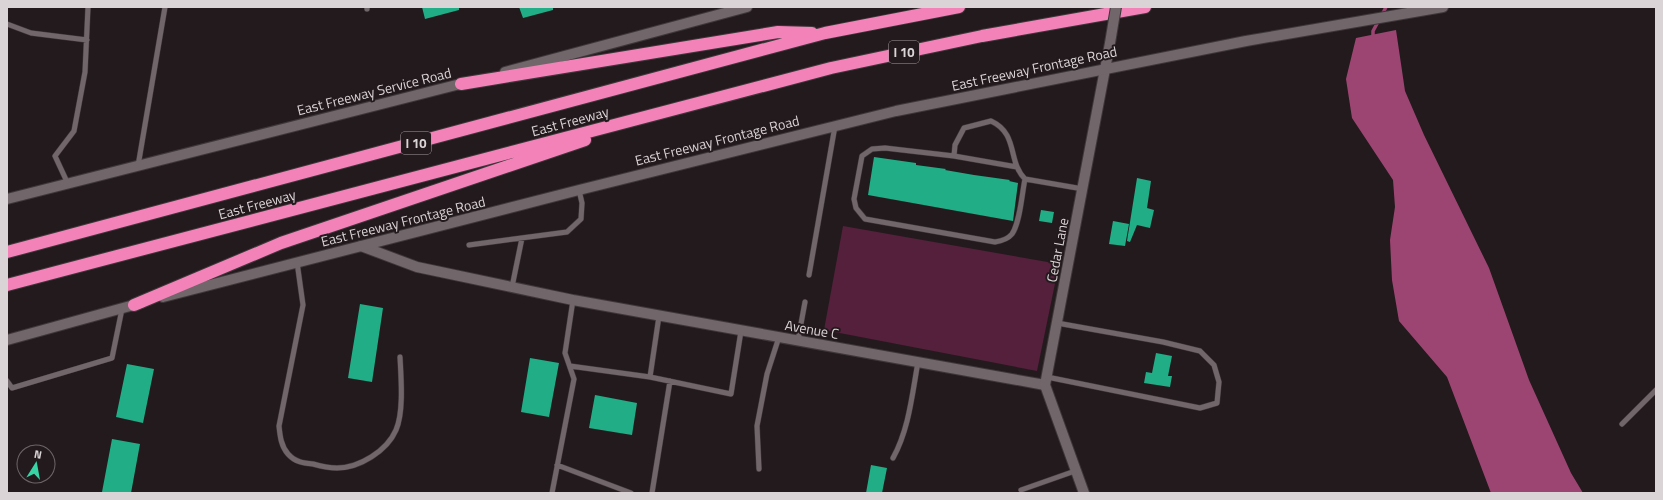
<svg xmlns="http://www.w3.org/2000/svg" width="1663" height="500" font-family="'Titillium Web',sans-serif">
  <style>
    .green { fill: #54203b }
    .water { fill: #9d4572 }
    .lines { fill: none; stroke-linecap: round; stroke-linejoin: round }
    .stream { stroke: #9d4572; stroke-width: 3.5 }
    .building { fill: #21ad86 }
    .service-casing { stroke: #3e373a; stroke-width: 6 }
    .minor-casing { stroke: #3e373a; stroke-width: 12 }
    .tertiary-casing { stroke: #3e373a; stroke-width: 12 }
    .secondary-casing { stroke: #3e373a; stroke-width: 12 }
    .motorway-casing { stroke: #3e373a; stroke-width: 14 }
    .service { stroke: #71666a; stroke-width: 5 }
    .minor { stroke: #71666a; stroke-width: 10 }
    .tertiary { stroke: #71666a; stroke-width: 10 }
    .secondary { stroke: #71666a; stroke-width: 10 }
    .motorway { stroke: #f382b9; stroke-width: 12 }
    .tertiary-bridge-casing { stroke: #3e373a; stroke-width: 12; stroke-linecap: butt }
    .tertiary-bridge { stroke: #71666a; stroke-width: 10 }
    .labels { text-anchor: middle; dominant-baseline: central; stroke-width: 4; stroke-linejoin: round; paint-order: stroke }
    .shield { fill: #231a1d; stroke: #a49c9f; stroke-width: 1 }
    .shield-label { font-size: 13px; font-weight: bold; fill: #dbd4d7 }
    .street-label { font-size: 14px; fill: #dbd4d7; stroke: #231a1d }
  </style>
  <rect width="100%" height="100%" fill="#231a1d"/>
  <path class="green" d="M843,226l216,38 -22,107 -213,-41z"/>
  <path class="water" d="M1396,30l9,61 19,44 65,133 40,112 42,93 12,20h-92l-44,-116 -48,-56 -7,-41 -2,-40 5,-33 -2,-27 -41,-62 -6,-39 10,-41z"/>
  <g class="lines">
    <path class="stream" d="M1382,15l4,-8
      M1373,39v-8l6,-11"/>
  </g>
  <path class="building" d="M422,7h37v3l-34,9z
    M519,7h34v3l-30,8z
    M874,157l42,6v2l30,4 -1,1 29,5 36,5 -1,1 9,2 -5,38 -145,-26z
    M1137,178l14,3 -4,27 7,2 -4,18 -13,-3 -7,17 -3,-1z
    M1041,210l13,2 -2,11 -13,-2z
    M1113,221l16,3 -4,22 -16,-2z
    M360,304l23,4 -11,74 -24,-4z
    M1156,353l16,3 -4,20h4l-2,11 -26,-4 2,-11 6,1z
    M530,358l29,5 -10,54 -28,-5z
    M127,364l27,5 -11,54 -27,-6z
    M595,395l42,8 -5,32 -43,-7z
    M112,439l28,5 -9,49 -29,-1z
    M871,465l16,3 -5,25h-16z"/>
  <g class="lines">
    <g class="service-casing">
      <path id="service" d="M367,9v-2
        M7,24l24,9 56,7
        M954,156l-69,-8 -13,1 -10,7 -8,43 2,9 9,11 130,23c6,-1 13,-3 17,-8 8,-11 10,-41 13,-55
        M138,166l27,-159
        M1017,167l-63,-11 1,-11 9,-17 27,-7c28,13 16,40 34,58l58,10
        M68,184l-13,-28 19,-25 11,-59 3,-65
        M469,245l98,-13 14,-13 1,-16 -3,-13
        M297,262l6,43 -24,121c1,10 2,20 9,28 7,8 15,9 25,10 7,2 16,4 24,4 22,0 50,-17 59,-38 8,-18 5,-53 4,-73
        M809,275l26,-149
        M512,287l10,-49
        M798,340l7,-38
        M570,366l80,11 9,-61
        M650,377l81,17 10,-63
        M1047,377l153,31 17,-5 2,-21 -5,-17 -14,-14 -37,-9 -106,-19
        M7,381l5,7 100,-30 10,-49
        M1622,424l34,-34
        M893,458c16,-29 19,-63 25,-96
        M557,465l74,28
        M759,469l-2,-43 10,-52 12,-37
        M1021,490l54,-19
        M552,493l22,-114 -9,-26 8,-53
        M652,493l18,-112"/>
    </g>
    <g class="minor-casing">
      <path id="minor" d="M361,246l56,21 156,33 472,85"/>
    </g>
    <g class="tertiary-casing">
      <path id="tertiary" d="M1084,493l-39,-108 65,-342"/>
    </g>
    <g class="secondary-casing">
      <path id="secondary" d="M505,72l242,-65
        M7,199l461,-117
        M163,297l416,-107 317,-79 350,-70 197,-34
        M7,340l134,-37"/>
    </g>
    <g class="motorway-casing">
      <path id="motorway" d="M461,84l317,-52 34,1
        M7,252l818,-219 134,-26
        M7,285l824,-217 151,-32 163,-29
        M134,305l147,-62 304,-103"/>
    </g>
    <use href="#service" class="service"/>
    <use href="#minor" class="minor"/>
    <use href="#tertiary" class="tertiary"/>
    <use href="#secondary" class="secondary"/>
    <use href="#motorway" class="motorway"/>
    <g class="tertiary-bridge-casing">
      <path id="tertiary-bridge" d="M1110,43l6,-36"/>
    </g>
    <use href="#tertiary-bridge" class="tertiary-bridge"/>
  </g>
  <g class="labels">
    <g class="shield">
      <rect x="889" y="41" width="30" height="22" rx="3"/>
      <rect x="401" y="132" width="30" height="22" rx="3"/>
    </g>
    <g class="shield-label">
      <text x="904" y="52">I 10</text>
      <text x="416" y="143">I 10</text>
    </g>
    <g class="street-label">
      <text transform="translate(1034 68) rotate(-12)">East Freeway Frontage Road</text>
      <text transform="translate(374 91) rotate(-14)">East Freeway Service Road</text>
      <text transform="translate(570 121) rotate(-15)">East Freeway</text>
      <text transform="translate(717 140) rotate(-14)">East Freeway Frontage Road</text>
      <text transform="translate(257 204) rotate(-15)">East Freeway</text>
      <text transform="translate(403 221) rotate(-14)">East Freeway Frontage Road</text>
      <text transform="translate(1057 250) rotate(-79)">Cedar Lane</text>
      <text transform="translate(812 329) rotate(10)">Avenue C</text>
    </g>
  </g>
  <rect width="1663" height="500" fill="none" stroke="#dbd4d7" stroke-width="16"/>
  <g transform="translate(36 464) rotate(11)"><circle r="19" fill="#231a1d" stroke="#6d6467"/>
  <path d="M0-3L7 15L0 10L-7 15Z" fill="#37d4a6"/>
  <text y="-6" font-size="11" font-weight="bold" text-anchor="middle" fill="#dbd4d7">N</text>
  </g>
</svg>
